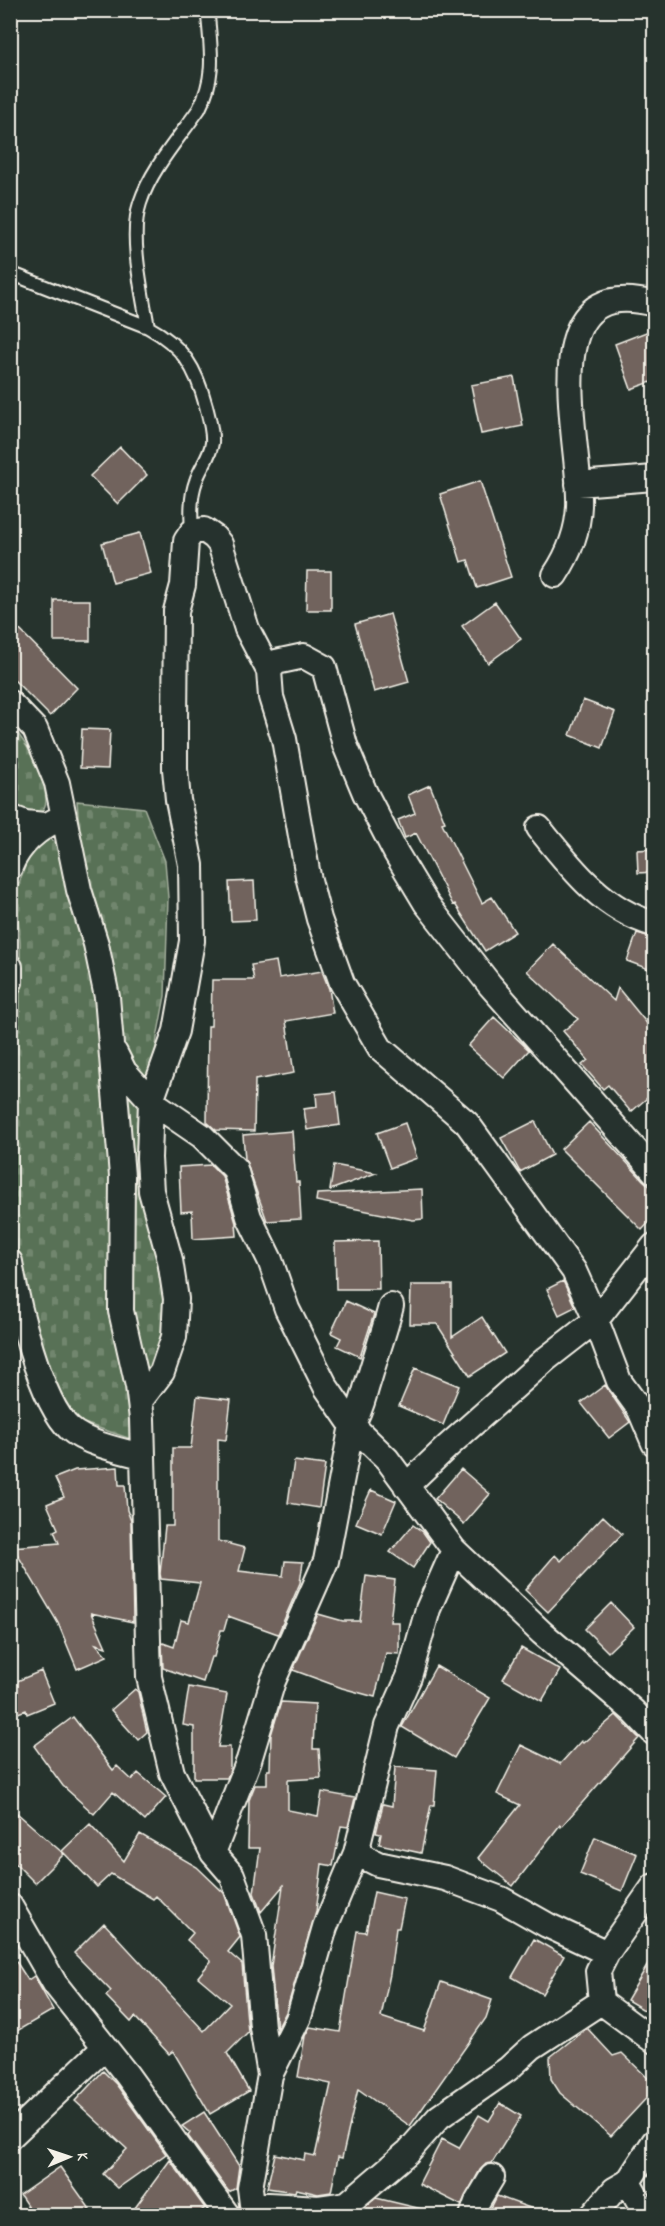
<svg xmlns="http://www.w3.org/2000/svg" width="665" height="2226" font-family="'Indie Flower',sans-serif">
  <style>
    .cemetery { fill: url(#cemetery-stones); stroke: #a6b19f; stroke-width: 1.5 }
    .building { fill: #71645d; stroke: #f4f1e8; stroke-width: 1.5 }
    .lines { fill: none; stroke-linecap: round; stroke-linejoin: round }
    .service-casing { stroke: #f4f1e8; stroke-width: 16 }
    .minor-casing { stroke: #f4f1e8; stroke-width: 28 }
    .service { stroke: #26332d; stroke-width: 12 }
    .minor { stroke: #26332d; stroke-width: 24 }
  </style>
  <defs>
    <pattern id="cemetery-stones" width="16" height="16" patternUnits="userSpaceOnUse" patternTransform="scale(1.5)"><rect width="16" height="16" fill="#597156"/><path d="M2 7V4a2 2 0 0 1 4 0v3zM10 15v-3a2 2 0 0 1 4 0v3z" fill="#71866e"/></pattern>
  </defs>
  <rect width="100%" height="100%" fill="#26332d"/>
  <filter id="ink" filterUnits="userSpaceOnUse"><feTurbulence type="fractalNoise" baseFrequency=".0167" numOctaves="2"/><feDisplacementMap in="SourceGraphic" scale="12" xChannelSelector="R" yChannelSelector="G"/><feConvolveMatrix kernelMatrix="1 2 1 2 8 2 1 2 1" color-interpolation-filters="sRGB"/></filter>
  <g filter="url(#ink)">
    <path class="cemetery" d="M10,723c17,22 36,49 36,78 0,6 -5,12 -8,18l-27,-14z
      M77,801l67,7 21,53 3,37 -3,98 -8,42 -5,41 -13,-3 -16,-31 -41,-179z
      M51,839l11,9 36,147 16,172 -1,121 -5,26 25,92 -2,33 -50,-17 -19,-17 -20,-58 -16,-52 -16,-82v-161l10,-37v-72l-4,-52 10,-27 10,-18 7,-5z
      M122,1080l15,16 3,12 16,131 13,85 -21,53 -21,-75z"/>
    <path class="building" d="M654,329v52l-23,8 -16,-45z
      M514,377l9,49 -42,8 -10,-49z
      M120,447l27,28 -29,29 -28,-28z
      M480,481l31,96 -34,11 -9,-28 -7,2 -21,-68z
      M140,533l11,40 -38,10 -11,-40z
      M307,571h24v39h-25z
      M54,600h36v41h-36z
      M495,602l26,37 -33,24 -26,-37z
      M390,614l19,68 -35,10 -19,-68z
      M10,620l67,68 -27,28 -40,-40z
      M583,700l32,12 -13,36 -32,-13z
      M82,729l28,1 -2,39 -28,-1z
      M430,785l15,37 -3,1 40,80 10,-6 23,35 -30,19 -30,-47 -2,1 -37,-72 -11,5 -7,-18 17,-7 -7,-18z
      M654,849v23l-16,1 -1,-23z
      M254,881l2,39 -25,1 -2,-39z
      M637,933l17,5v33l-27,-10z
      M553,944l61,57 4,-13 36,44v60l-23,20 -23,-27 -5,4 -21,-24 6,-5 -25,-29 15,-12 -51,-48z
      M276,961l3,17 43,-7 7,18 4,24 -47,8 8,52 -39,7 -1,51 -38,-1 -9,-8 1,-96h3l1,-46h42l-3,-15z
      M494,1017l35,33 -25,28 -36,-32z
      M336,1092l4,33 -33,5 -3,-21 13,-2 -1,-13z
      M535,1121l17,34 -32,17 -19,-34z
      M589,1122l54,58 11,10v27l-12,13 -81,-81z
      M405,1123l12,35 -27,10 -13,-35z
      M292,1131l4,51h3l2,37 -34,2 -22,-62 -2,-24z
      M211,1165l11,11 14,47 1,13 -44,3 -1,-28 -11,1 -2,-45z
      M334,1165l42,8 -46,17z
      M422,1189l1,30 -10,1 -97,-19 1,-7z
      M378,1241l1,48h-43l-1,-47z
      M563,1281l12,26 -16,8 -12,-26z
      M411,1285h41v52l30,-20 23,36 -35,23 -33,-52h-27z
      M346,1301l28,13 -14,43 -23,-11 4,-8 -10,-5z
      M415,1368l44,18 -16,39 -44,-19z
      M605,1385l25,37 -21,16 -28,-35z
      M197,1396l34,4 -5,40 -8,-1v102l27,7 -6,23 44,5 2,-15 18,1 -3,21 -22,51 -50,-18 -4,14h-3l-7,27h-3l-8,25 -40,-14 -1,-23 1,-2 11,4 7,-27 8,2 11,-39 -39,-4 -1,-5 5,-48h8v-78h18z
      M294,1461l31,4 -6,43 -31,-5z
      M118,1467l1,18h6l2,25 4,11 2,99v2l-42,-9 15,34 -10,-3 11,12 -30,13 -19,-46 -45,-76 46,-4 -5,-12 4,-2 -11,-25 17,-7 -9,-19 20,-8z
      M461,1469l29,25 -26,30 -29,-25z
      M371,1490l25,11 -14,33 -26,-11z
      M603,1516l19,18 -74,78 -23,-22 30,-35 6,6z
      M413,1525l10,7 7,10 -17,26 -23,-16z
      M366,1576l29,4 -5,42h9v32l-13,-1 -11,44 -33,-9 -49,-18 25,-56 25,7h17z
      M611,1603l23,24 -26,25 -23,-23z
      M521,1648l39,22 -18,31 -39,-22z
      M436,1666l54,32 -36,60 -52,-31z
      M41,1671l13,32 -27,11 -1,-4 -16,6v-32z
      M189,1687l38,7 -9,53h12v23l-3,8h-33v-51l-11,-2z
      M135,1689l3,3 9,40 -9,8 -27,-30z
      M281,1702l34,2 -2,45h6l2,29 -33,2v30l30,6 4,-24 33,6 -7,29 -7,-1 -8,40 -11,-2 -6,48 -30,100 -9,17 -6,-63 12,-80 -22,26 -7,-19 6,-45h-12l1,-48 6,-15h12v-15h3l1,-35z
      M616,1715l23,23 -78,89 -1,-2 -47,61 -35,-28 42,-53 -23,-11 24,-49 39,19 21,-23 2,2z
      M73,1717l40,53 4,-4 15,14 6,-7 28,24 -21,24 -32,-29 -19,22 -31,-28 -29,-40z
      M395,1767l42,3 -3,35h-3l-10,48 -42,-9 2,-10 -5,-1 7,-29 9,2z
      M10,1807l54,47 -29,29 -25,-25z
      M90,1824l34,37 16,-27 57,33 27,26 16,44 -12,15 14,12 6,68 -21,21 22,38 -39,23 -37,-63 -4,3 -34,-37 -4,5 -25,-26 5,-5 -37,-38 30,-30 100,108 26,-27 -32,-27 13,-16 -24,-21 6,-7 -37,-37 -3,3 -42,-25 -14,13 -35,-36z
      M595,1837l42,17 -15,37 -42,-17z
      M374,1892l31,7 -6,29h-3l-6,46 -9,43 43,14 17,-49 51,18 -6,18 -76,108 -52,-37 -16,69 -4,-1 -7,35 -13,2 -22,-5 -1,3 -28,-4 8,-34 29,6 1,-6 10,2 16,-72 -33,-7 7,-41 5,-9 30,5 17,-101 9,1z
      M534,1939l30,17 -22,38 -30,-17z
      M10,1952l18,28 6,-4 19,34 -43,25z
      M654,1954v62l-27,-16z
      M587,2028l26,28 9,-3 32,31v6l-43,46 -51,-43 -9,-14 -1,-22z
      M103,2071l13,13 50,70 -48,34 -15,-14 24,-25 -52,-48z
      M500,2103l21,13 -29,47 -6,1 -6,6 -19,35 -42,-21 23,-45 17,9 20,-33 10,6z
      M204,2112l35,54 -3,22 -7,4 -41,-56 2,-3 -8,-7z
      M170,2160l35,48 -11,8h-65z
      M60,2167l30,42 -10,7h-46l-14,-21z
      M497,2196l47,17 -1,3h-56z
      M376,2198l46,11 -1,7h-58l2,-9z"/>
    <g class="lines">
      <g class="service-casing">
        <path id="service" d="M10,273l138,54c35,19 48,41 58,79 3,12 7,25 6,37 -2,14 -12,25 -16,38 -6,16 -5,35 -4,51
          M148,327c-6,-35 -19,-91 -8,-124 11,-34 39,-65 59,-94 17,-33 12,-58 9,-93"/>
      </g>
      <g class="minor-casing">
        <path id="minor" d="M578,484l76,-6
          M555,575c14,-21 23,-44 24,-69 3,-64 -50,-235 75,-202
          M10,703l25,26 22,54 22,107 17,54 11,53 15,179 -1,135 17,75 4,33 7,258 23,96 41,80 19,22 22,60 8,92 8,48 -20,113 2,16 67,4 28,-4 61,-52 31,-35 69,-48 24,-22 69,-45
          M10,817l15,6 19,2
          M539,828c32,40 64,82 115,96
          M10,867c10,-25 30,-40 53,-50
          M10,967v15
          M115,1053l9,18 27,30 51,35 33,33 14,48 21,43 17,49 39,78 26,38 35,34 67,91 88,83 91,78 21,22
          M654,1171l-164,-186 -64,-82 -30,-50 -31,-60 -20,-48 -21,-78 -20,-11 -28,6 -7,9 2,26 13,42 24,137 11,43 23,64 38,65 87,75 107,148 22,49 23,61 21,29 14,33
          M10,1262c7,41 30,140 60,167 15,14 52,22 72,27
          M140,1401l22,-29 12,-35 2,-38 -6,-39 -19,-69 -2,-33 2,-57 25,-70 16,-90 -1,-76 -13,-65 -3,-31v-46l1,-112 7,-26 3,-44 6,-9 12,-2 10,7 6,7 27,85 22,42
          M406,1486l42,-40 98,-87 50,-39 58,-74
          M213,1853l36,-93 24,-79 53,-120 26,-136c10,-16 12,-32 18,-49 7,-24 15,-46 21,-70
          M356,1853l22,11 67,14 56,21 46,26 60,28
          M654,1886l-47,67 -9,18 3,31 53,39
          M10,1906l45,78 72,91 101,141
          M270,2075l29,-58 26,-90 31,-74 31,-127 22,-49 19,-68 26,-59
          M10,2137l94,-89
          M472,2216l5,-14 15,-25
          M592,2216l22,-26 14,-8
          M643,2216l-1,-9 -14,-25 26,-40"/>
      </g>
      <use href="#service" class="service"/>
      <use href="#minor" class="minor"/>
    </g>
  </g>
  <rect width="665" height="2226" fill="none" stroke="#26332d" stroke-width="36"/>
  <rect x="18" y="18" width="629" height="2190" fill="none" stroke="#f4f1e8" stroke-width="2" filter="url(#ink)"/>
  <g transform="translate(69 2157) rotate(88)" stroke="#26332d" stroke-width="4.5" paint-order="stroke">
  <path d="M0-4.5L10 22L0 15L-10 22Z" fill="#f4f1e8"/>
  <text y="-9" font-size="16" font-weight="bold" text-anchor="middle" fill="#f4f1e8">K</text>
  </g>
</svg>
